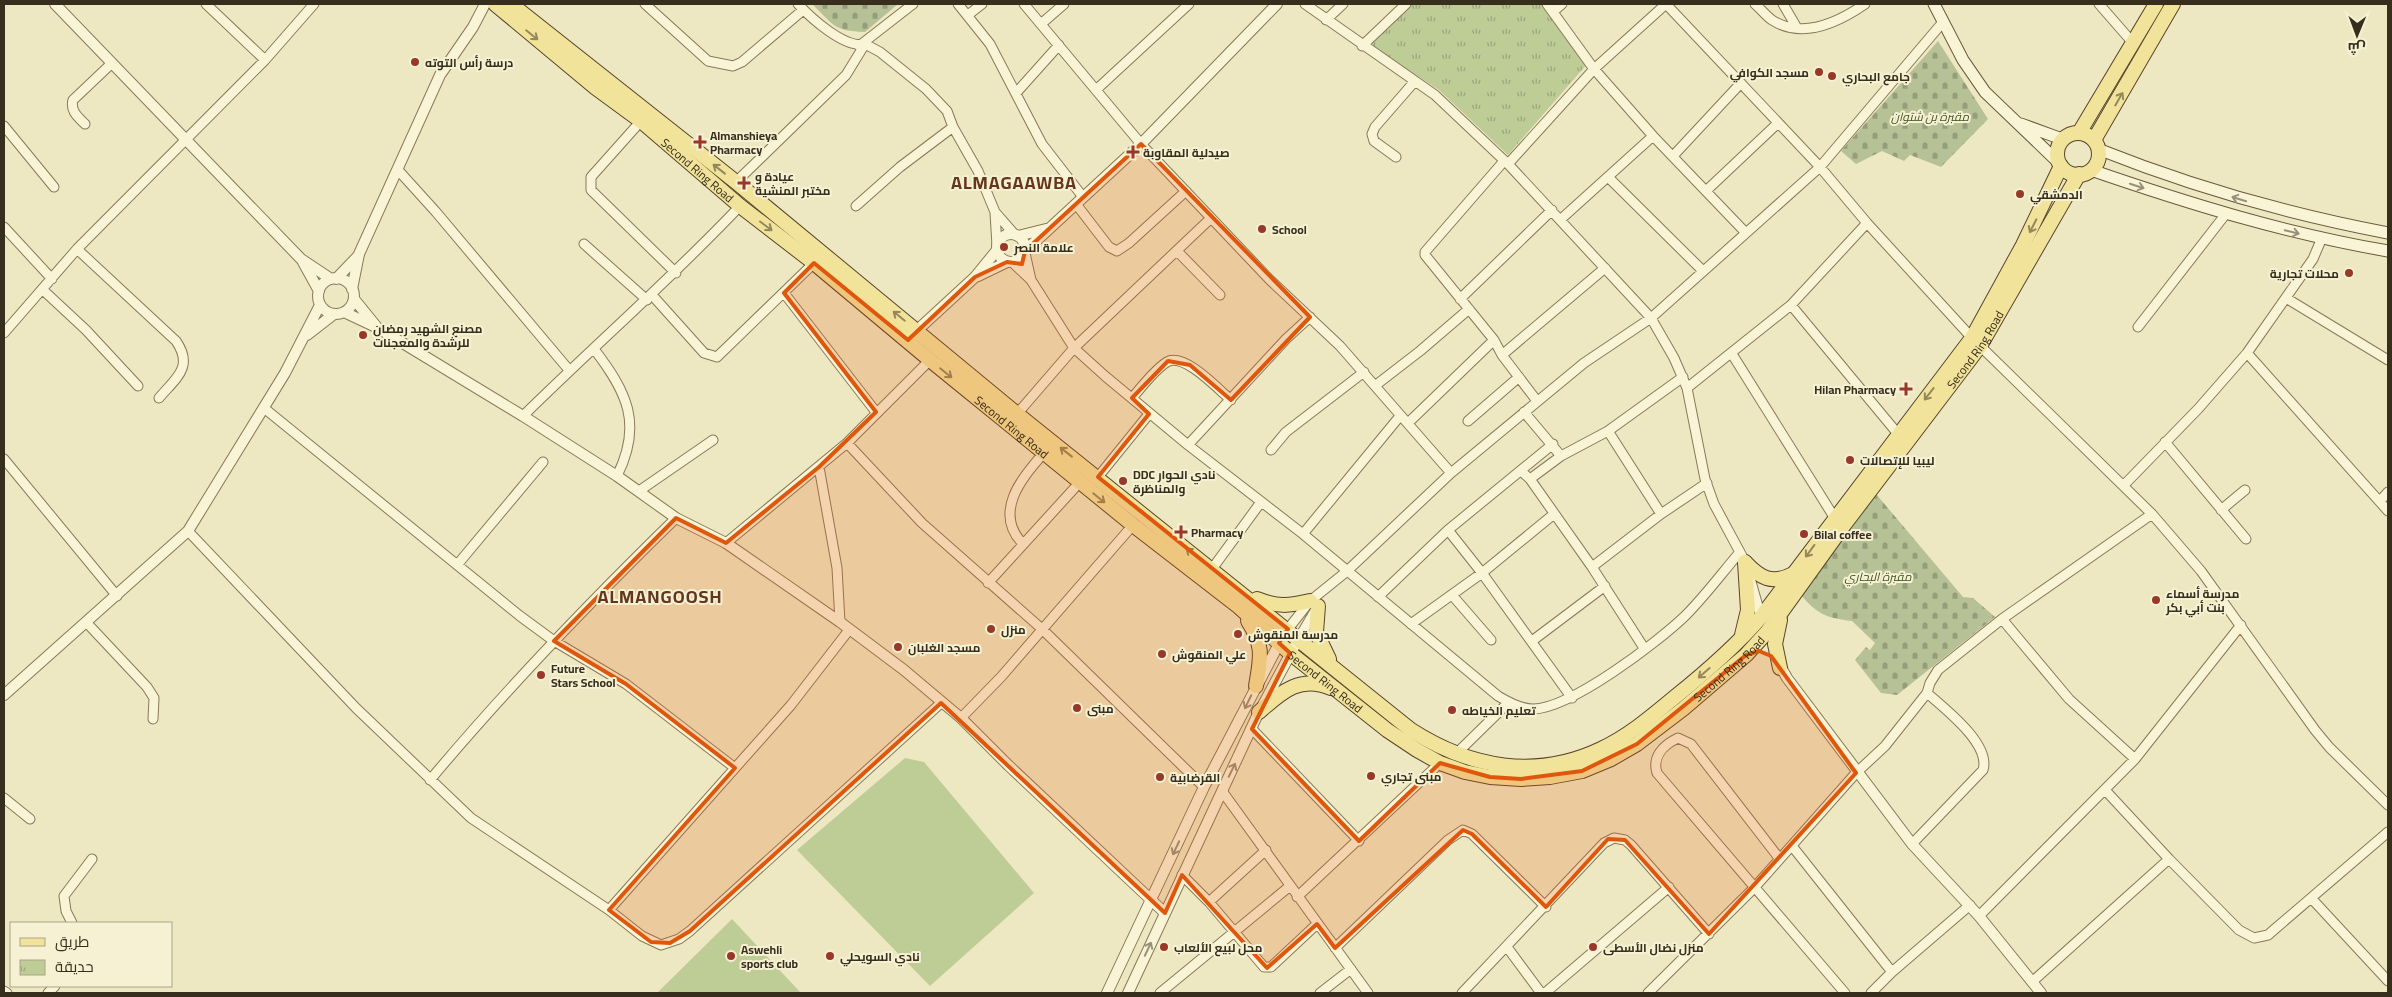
<svg xmlns="http://www.w3.org/2000/svg" width="2392" height="997" font-family="Georgia,Cairo,serif">
  <style>
    .cemetery { fill: url(#cemetery-stones) }
    .park { fill: url(#park-tufts) }
    .pitch { fill: #becc96 }
    .lines { fill: none; stroke-linecap: round; stroke-linejoin: round }
    .minor-casing { stroke: #887959; stroke-width: 11 }
    .tertiary-casing { stroke: #887959; stroke-width: 12 }
    .secondary-casing { stroke: #6a5a3d; stroke-width: 13 }
    .primary-casing { stroke: #56462e; stroke-width: 16 }
    .minor { stroke: #f9f4d6; stroke-width: 9 }
    .tertiary { stroke: #f9f4d6; stroke-width: 10 }
    .secondary { stroke: #f9f4d6; stroke-width: 11 }
    .primary { stroke: #f2e39a; stroke-width: 14 }
    .oneway { stroke: #95885c }
    .oneway2 { stroke: #98917a }
    .marked { fill: #df570d; fill-opacity: 0.2; stroke: #df570d; stroke-width: 4; stroke-linejoin: round }
    .poi-dot { fill: #983829; stroke: #f6f1d2; stroke-width: 2 }
    .labels { text-anchor: middle; dominant-baseline: central; stroke-width: 4; stroke-linejoin: round; paint-order: stroke }
    .poi-label { font-size: 12px; font-weight: bold; fill: #382e1e; stroke: #f6f1d2; text-anchor: start }
    .park-label { font-size: 12px; font-style: italic; fill: #415524; stroke: #f6f1d2 }
    .street-label { font-size: 12px; fill: #382e1e; stroke: #f6f1d2 }
    .district-label { font-size: 18px; font-weight: bold; letter-spacing: 1px; fill: #65361d; stroke: #f6f1d2 }
  </style>
  <defs>
    <pattern id="cemetery-stones" width="16" height="16" patternUnits="userSpaceOnUse" patternTransform="scale(1.25)"><rect width="16" height="16" fill="#b6c196"/><path d="M2 7V4a2 2 0 0 1 4 0v3zM10 15v-3a2 2 0 0 1 4 0v3z" fill="#959d7a"/></pattern>
    <pattern id="park-tufts" width="24" height="20" patternUnits="userSpaceOnUse" patternTransform="scale(1.25)"><rect width="24" height="20" fill="#becc96"/><path d="M3 7l-1-3M5 7V3M7 7l1-3M15 17l-1-3M17 17v-4M19 17l1-3" fill="none" stroke="#9ba67a"/></pattern>
  </defs>
  <rect width="100%" height="100%" fill="#eee8c2"/>
  <path class="cemetery" d="M812,4h86l-33,28c-32,-1 -31,-7 -53,-28z
    M1938,41l50,78 -47,48 -31,-12 -6,6 -22,-10 -26,13 -15,-13z
    M1876,494l87,103 10,1 22,19 -98,78 -16,-2 -26,-33 11,-13 4,3 5,-7 -23,-22c-26,-3 -35,-7 -52,-27z"/>
  <path class="park" d="M1411,4h130l47,59 -80,92 -69,-65 -71,-46z"/>
  <path class="pitch" d="M905,758l19,4 110,131 -104,93 -133,-136z
    M732,919l69,74h-144z"/>
  <g class="lines">
    <g class="minor-casing">
      <path id="minor" d="M206,4l59,56
        M645,4l63,57 25,5 9,-4 61,-52
        M798,4c13,14 47,45 67,40l15,8 46,37 21,22 6,16 25,44 17,41 20,23
        M958,4l32,40 52,100 41,53
        M1024,4l117,140 128,135 71,67 111,127
        M1305,4l130,91 73,69 143,154 23,40 13,30 18,91 9,25 28,52
        M1547,4l47,65 59,67 93,97
        M1666,4l154,163 47,56 105,115 180,176 49,57 114,159 14,17 59,58
        M1755,4c6,5 11,12 17,16 31,20 67,2 93,-16
        M1783,4l14,24
        M2099,4l34,39
        M1553,12l9,-8
        M968,15l14,-11
        M1326,20l17,-16
        M1041,24l23,-20
        M859,46l54,-42
        M1362,46l44,-42
        M1097,89l92,-85
        M1016,93l43,-48
        M641,121l-50,56v13l85,83
        M85,124c-7,-7 -15,-13 -12,-24l39,-37
        M4,126l50,61
        M1673,156l68,-73
        M1396,157l-22,-16 -2,-7 3,-7 40,-46
        M1504,161l-79,91v3l69,85 8,15 35,46
        M1508,164l86,-95 72,-65
        M398,170l38,42 133,158
        M1608,177l95,94
        M736,182l110,-107 19,-31
        M1707,190l71,-67
        M1076,204l33,43 8,4 12,-8 57,-52
        M856,206l44,-39 53,-40
        M995,213l2,33
        M1560,220l93,-84
        M4,227l48,52
        M584,244l63,56
        M77,249l99,92c18,26 0,37 -17,57
        M1177,251l43,44
        M1025,253l6,27
        M1012,262l19,18 43,68 31,28 83,69 115,89 195,162c10,6 23,13 35,13 37,0 125,-67 152,-93 20,-20 37,-43 55,-64
        M43,290l43,40 52,56
        M784,293l92,119
        M652,295l52,58 13,4 97,-94
        M2286,298l102,62
        M1460,299l92,-89
        M1791,305l107,129
        M2138,327l87,-112
        M4,333l73,-84 188,-189 49,-56
        M594,349c33,43 49,75 23,127
        M2247,353l66,-94 8,-19
        M1732,354l102,163
        M1502,355l103,-87
        M1376,385l44,-34 49,-42
        M1687,388l104,-83 76,-82
        M1132,398c10,-11 22,-28 35,-36 17,-10 51,27 64,38
        M264,408l256,208 34,25 72,43 109,84
        M1524,412l37,44 -31,23
        M1017,414l57,-66 136,-129
        M523,416c72,-71 148,-137 217,-210
        M1468,421l51,-44
        M1408,423l86,-83
        M1608,431l53,83
        M2165,442l81,97
        M847,443l75,80 120,106 162,158
        M1188,445l98,-106 24,-22
        M1271,450l15,-18 78,-60
        M1561,456l47,-25 75,-54
        M4,459l113,137
        M819,467l18,101 3,54
        M1521,471l9,8 62,88 52,81
        M1098,477l51,-63
        M2124,485l74,-76 49,-56 141,158
        M639,491l74,-51
        M2380,501l8,-9
        M2221,510l24,-20
        M1448,530l34,43 90,125
        M188,531l168,177 115,110 138,92 33,26 19,9 18,-6 11,-8 251,-228
        M1303,534l97,-118
        M726,543l121,-100 83,-83
        M1023,544c-30,-31 -2,-66 21,-91
        M457,565l86,-103
        M1592,567l69,-53 46,-31
        M1212,569l49,-67
        M1750,578l11,39
        M988,583l92,-101
        M1452,595l39,45
        M1378,597l70,-67 105,-86
        M2002,619l67,80 66,60
        M86,622l61,65 7,11 -1,21
        M1411,624l71,-51 72,-59
        M1288,629l22,-28 36,-29 105,-99 133,-110 67,-45 169,-151 123,-145
        M1299,638l17,-29
        M1532,641l73,-55
        M961,718l40,-41 132,-152
        M1252,729l107,112
        M1456,754l53,-52
        M430,780c77,-92 160,-178 246,-262
        M1222,791l146,202
        M2106,791l63,68 70,71 15,8 14,-3 8,-7 112,-96
        M4,798l26,21
        M1912,844l71,-74c8,-26 -38,-61 -56,-77
        M1792,846l100,126
        M1779,858l-88,-114 -13,-6c-15,7 -26,19 -21,35l188,220
        M1182,875l27,27 55,65h7l46,-43
        M1297,897l143,-134
        M2312,899l76,82
        M1209,902l57,-52
        M609,910l182,-205 58,-75
        M1979,916l156,-157 106,-134
        M72,923l-6,-12 -2,-15 28,-37
        M1507,947l34,46
        M1335,948l113,-108 15,-10 9,4 74,73
        M2032,982l137,-123
        M4,991l3,2
        M48,993l7,-7
        M1160,993l130,-107
        M1320,993l31,-24
        M1462,993l142,-150 10,-5 11,2 6,5 78,89
        M1545,993l124,-106
        M1648,993l106,-105 102,-115 29,-27 42,-53 3,-10 8,-13 64,-51 150,-105
        M1871,993l21,-21 78,-67"/>
    </g>
    <g class="tertiary-casing">
      <path id="tertiary" d="M55,4l246,255 30,20
        M997 248a14 14 0 1 1 28 0a14 14 0 1 1-28 0Z
        M1018,236l28,-7
        M1025,251l116,-107 136,-140
        M303,262l16,29
        M978,276l29,-14
        M318 296a18 18 0 1 1 36 0a18 18 0 1 1-36 0Z
        M336,279l23,-24
        M352,289l7,-35 81,-179 33,-48 12,-23
        M354,299l22,27
        M344,312l34,16 145,88 94,60 59,42 50,25 114,79 64,48 57,48 48,48 156,147
        M307,335l27,-21
        M912,335l63,-58 22,-27
        M1778,662l9,16 125,166 67,72 62,77
        M4,695l184,-164 97,-158 35,-68
        M1107,993l97,-206 78,-149
        M1128,993l129,-277 42,-78"/>
    </g>
    <g class="secondary-casing">
      <path id="secondary" d="M1934,4l29,56 22,32 73,70
        M2021,124l41,15
        M2098,149c95,38 190,65 290,84
        M2091,170c99,34 193,63 297,81"/>
    </g>
    <g class="primary-casing">
      <g id="primary">
        <path id="s1" d="M495,4l101,84 45,33 99,85 74,57 116,97 203,165 106,82 51,46 97,77 30,20 23,13 25,9 25,5 31,2 29,-2 32,-6 29,-12 26,-15 46,-35 63,-54 21,-23 77,-107 136,-179 99,-172"/>
        <path d="M511,4l225,178 281,232 394,316c59,38 125,50 190,19 28,-13 51,-33 74,-52 31,-25 60,-50 86,-80l211,-279 51,-93 38,-79"/>
        <path d="M2079,133l77,-129"/>
        <circle cx="2078" cy="154" r="21"/>
        <path d="M2094,140l79,-136"/>
        <path d="M1745,562c15,16 27,23 48,12"/>
        <path d="M1257,599c20,8 32,7 53,2"/>
        <path d="M1318,606l-2,26 13,27"/>
        <path d="M1780,620l-5,24 5,24"/>
        <path d="M1248,621c16,25 13,36 8,65"/>
        <path d="M1742,635l6,-25 -3,-48"/>
        <path d="M1259,712c23,-20 40,-37 72,-24"/>
      </g>
    </g>
    <use href="#minor" class="minor"/>
    <use href="#tertiary" class="tertiary"/>
    <use href="#secondary" class="secondary"/>
    <use href="#primary" class="primary"/>
  </g>
  <defs><path id="oneway-shaft" d="M-6 0H5M1.5-3L5.5 0L1.5 3" fill="none" stroke-width="1.6" stroke-linecap="round" stroke-linejoin="round" transform="scale(1.25)"/></defs>
  <g class="oneway">
    <use href="#oneway-shaft" transform="translate(532 35) rotate(39)"/>
    <use href="#oneway-shaft" transform="translate(2119 99) rotate(-60)"/>
    <use href="#oneway-shaft" transform="translate(719 169) rotate(-142)"/>
    <use href="#oneway-shaft" transform="translate(766 226) rotate(37)"/>
    <use href="#oneway-shaft" transform="translate(2033 226) rotate(117)"/>
    <use href="#oneway-shaft" transform="translate(899 316) rotate(-141)"/>
    <use href="#oneway-shaft" transform="translate(946 373) rotate(39)"/>
    <use href="#oneway-shaft" transform="translate(1929 394) rotate(128)"/>
    <use href="#oneway-shaft" transform="translate(1066 452) rotate(-142)"/>
    <use href="#oneway-shaft" transform="translate(1099 498) rotate(39)"/>
    <use href="#oneway-shaft" transform="translate(1810 551) rotate(126)"/>
    <use href="#oneway-shaft" transform="translate(1192 553) rotate(-141)"/>
    <use href="#oneway-shaft" transform="translate(1704 673) rotate(139)"/>
  </g>
  <g class="oneway2">
    <use href="#oneway-shaft" transform="translate(2137 186) rotate(18)"/>
    <use href="#oneway-shaft" transform="translate(2239 199) rotate(-163)"/>
    <use href="#oneway-shaft" transform="translate(2292 232) rotate(14)"/>
    <use href="#oneway-shaft" transform="translate(1248 702) rotate(116)"/>
    <use href="#oneway-shaft" transform="translate(1232 770) rotate(-64)"/>
    <use href="#oneway-shaft" transform="translate(1176 848) rotate(115)"/>
    <use href="#oneway-shaft" transform="translate(1148 949) rotate(-65)"/>
  </g>
  <path class="marked" d="M1141,144l169,173 -79,83 -41,-35 -22,-4 -36,37 17,16 -51,63 190,152 -9,14 11,10 -38,76 107,112 81,-78 50,14 31,2 61,-8 55,-27 109,-89 13,-4 12,5 85,117 -147,161 -84,-94 -17,-1 -62,68 -74,-73 -9,-4 -128,118 -18,-24 -50,44 -85,-93 -17,38 -224,-210 -251,228 -20,12 -19,-1 -42,-32 126,-142 -109,-84 -72,-43 122,-123 50,25 93,-76 57,-55 -92,-119 30,-30 94,77 67,-63 32,-15 15,2 3,-13z"/>
  <g class="poi-dot">
    <circle cx="415" cy="62" r="5"/>
    <circle cx="1819" cy="72" r="5"/>
    <circle cx="1832" cy="76" r="5"/>
    <path d="M697.5 134.5h5v5h5v5h-5v5h-5v-5h-5v-5h5z"/>
    <path d="M1130.5 144.5h5v5h5v5h-5v5h-5v-5h-5v-5h5z"/>
    <path d="M741.5 175.5h5v5h5v5h-5v5h-5v-5h-5v-5h5z"/>
    <circle cx="2020" cy="194" r="5"/>
    <circle cx="1262" cy="229" r="5"/>
    <circle cx="1004" cy="247" r="5"/>
    <circle cx="2349" cy="273" r="5"/>
    <circle cx="363" cy="335" r="5"/>
    <path d="M1903.5 381.5h5v5h5v5h-5v5h-5v-5h-5v-5h5z"/>
    <circle cx="1850" cy="460" r="5"/>
    <circle cx="1123" cy="481" r="5"/>
    <path d="M1178.5 524.5h5v5h5v5h-5v5h-5v-5h-5v-5h5z"/>
    <circle cx="1804" cy="534" r="5"/>
    <circle cx="2156" cy="600" r="5"/>
    <circle cx="991" cy="629" r="5"/>
    <circle cx="1238" cy="634" r="5"/>
    <circle cx="898" cy="647" r="5"/>
    <circle cx="1162" cy="654" r="5"/>
    <circle cx="541" cy="675" r="5"/>
    <circle cx="1077" cy="708" r="5"/>
    <circle cx="1452" cy="710" r="5"/>
    <circle cx="1371" cy="776" r="5"/>
    <circle cx="1160" cy="777" r="5"/>
    <circle cx="1164" cy="947" r="5"/>
    <circle cx="1593" cy="947" r="5"/>
    <circle cx="731" cy="956" r="5"/>
    <circle cx="830" cy="956" r="5"/>
  </g>
  <g class="labels">
    <g class="poi-label">
      <text x="425" y="62">درسة رأس التوته</text>
      <text x="1809" y="72" text-anchor="end">مسجد الكوافي</text>
      <text x="1842" y="76">جامع البحاري</text>
      <text x="710" y="135">Almanshieya<tspan x="710" dy="14">Pharmacy</tspan></text>
      <text x="1143" y="152">صيدلية المقاوبة</text>
      <text x="755" y="176">عيادة و<tspan x="755" dy="14">مختبر المنشية</tspan></text>
      <text x="2030" y="194">الدمشقي</text>
      <text x="1272" y="229">School</text>
      <text x="1014" y="247">علامة النصر</text>
      <text x="2339" y="273" text-anchor="end">محلات تجارية</text>
      <text x="373" y="328">مصنع الشهيد رمضان<tspan x="373" dy="14">للرشدة والمعجنات</tspan></text>
      <text x="1896" y="389" text-anchor="end">Hilan Pharmacy</text>
      <text x="1860" y="460">ليبيا للإتصالات</text>
      <text x="1133" y="474">DDC نادي الحوار<tspan x="1133" dy="14">والمناظرة</tspan></text>
      <text x="1191" y="532">Pharmacy</text>
      <text x="1814" y="534">Bilal coffee</text>
      <text x="2166" y="593">مدرسة أسماء<tspan x="2166" dy="14">بنت أبي بكر</tspan></text>
      <text x="1001" y="629">منزل</text>
      <text x="1248" y="634">مدرسة المنقوش</text>
      <text x="908" y="647">مسجد الغلبان</text>
      <text x="1172" y="654">علي المنقوش</text>
      <text x="551" y="668">Future<tspan x="551" dy="14">Stars School</tspan></text>
      <text x="1087" y="708">مبنى</text>
      <text x="1462" y="710">تعليم الخياطه</text>
      <text x="1381" y="776">مبنى تجاري</text>
      <text x="1170" y="777">القرضابية</text>
      <text x="1174" y="947">محل لبيع الألعاب</text>
      <text x="1603" y="947">منزل نضال الأسطى</text>
      <text x="741" y="949">Aswehli<tspan x="741" dy="14">sports club</tspan></text>
      <text x="840" y="956">نادي السويحلي</text>
    </g>
    <g class="park-label">
      <text x="1930" y="116">مقبرة بن شتوان</text>
      <text x="1878" y="576">مقبرة البحاري</text>
    </g>
    <g class="street-label">
      <text stroke="none"><textPath href="#s1" startOffset="262">Second Ring Road</textPath></text>
      <text stroke="none"><textPath href="#s1" startOffset="1942">Second Ring Road</textPath></text>
      <text stroke="none"><textPath href="#s1" startOffset="668">Second Ring Road</textPath></text>
      <text stroke="none"><textPath href="#s1" startOffset="1538">Second Ring Road</textPath></text>
      <text stroke="none"><textPath href="#s1" startOffset="1072">Second Ring Road</textPath></text>
    </g>
    <g class="district-label">
      <text x="1014" y="182">ALMAGAAWBA</text>
      <text x="660" y="596">ALMANGOOSH</text>
    </g>
  </g>
  <rect width="2392" height="997" fill="none" stroke="#382e1e" stroke-width="10"/>
  <rect x="10" y="922" width="162" height="65" fill="#f6f1d2" stroke="#aaa38a"/>
  <rect x="20" y="938" width="25" height="8" fill="#f2e39a" stroke="#aaa38a"/>
  <text x="55" y="947" font-size="15" fill="#382e1e">طريق</text>
  <rect x="20" y="960" width="25" height="15" fill="url(#park-tufts)" stroke="#aaa38a"/>
  <text x="55" y="972" font-size="15" fill="#382e1e">حديقة</text>
  <g transform="translate(2357 35) rotate(181)" stroke="#f6f1d2" stroke-width="4" paint-order="stroke">
  <path d="M0-4L9 19L0 12L-9 19Z" fill="#382e1e"/>
  <text y="-8" font-size="14" font-weight="bold" text-anchor="middle" fill="#382e1e">ش</text>
  </g>
</svg>
